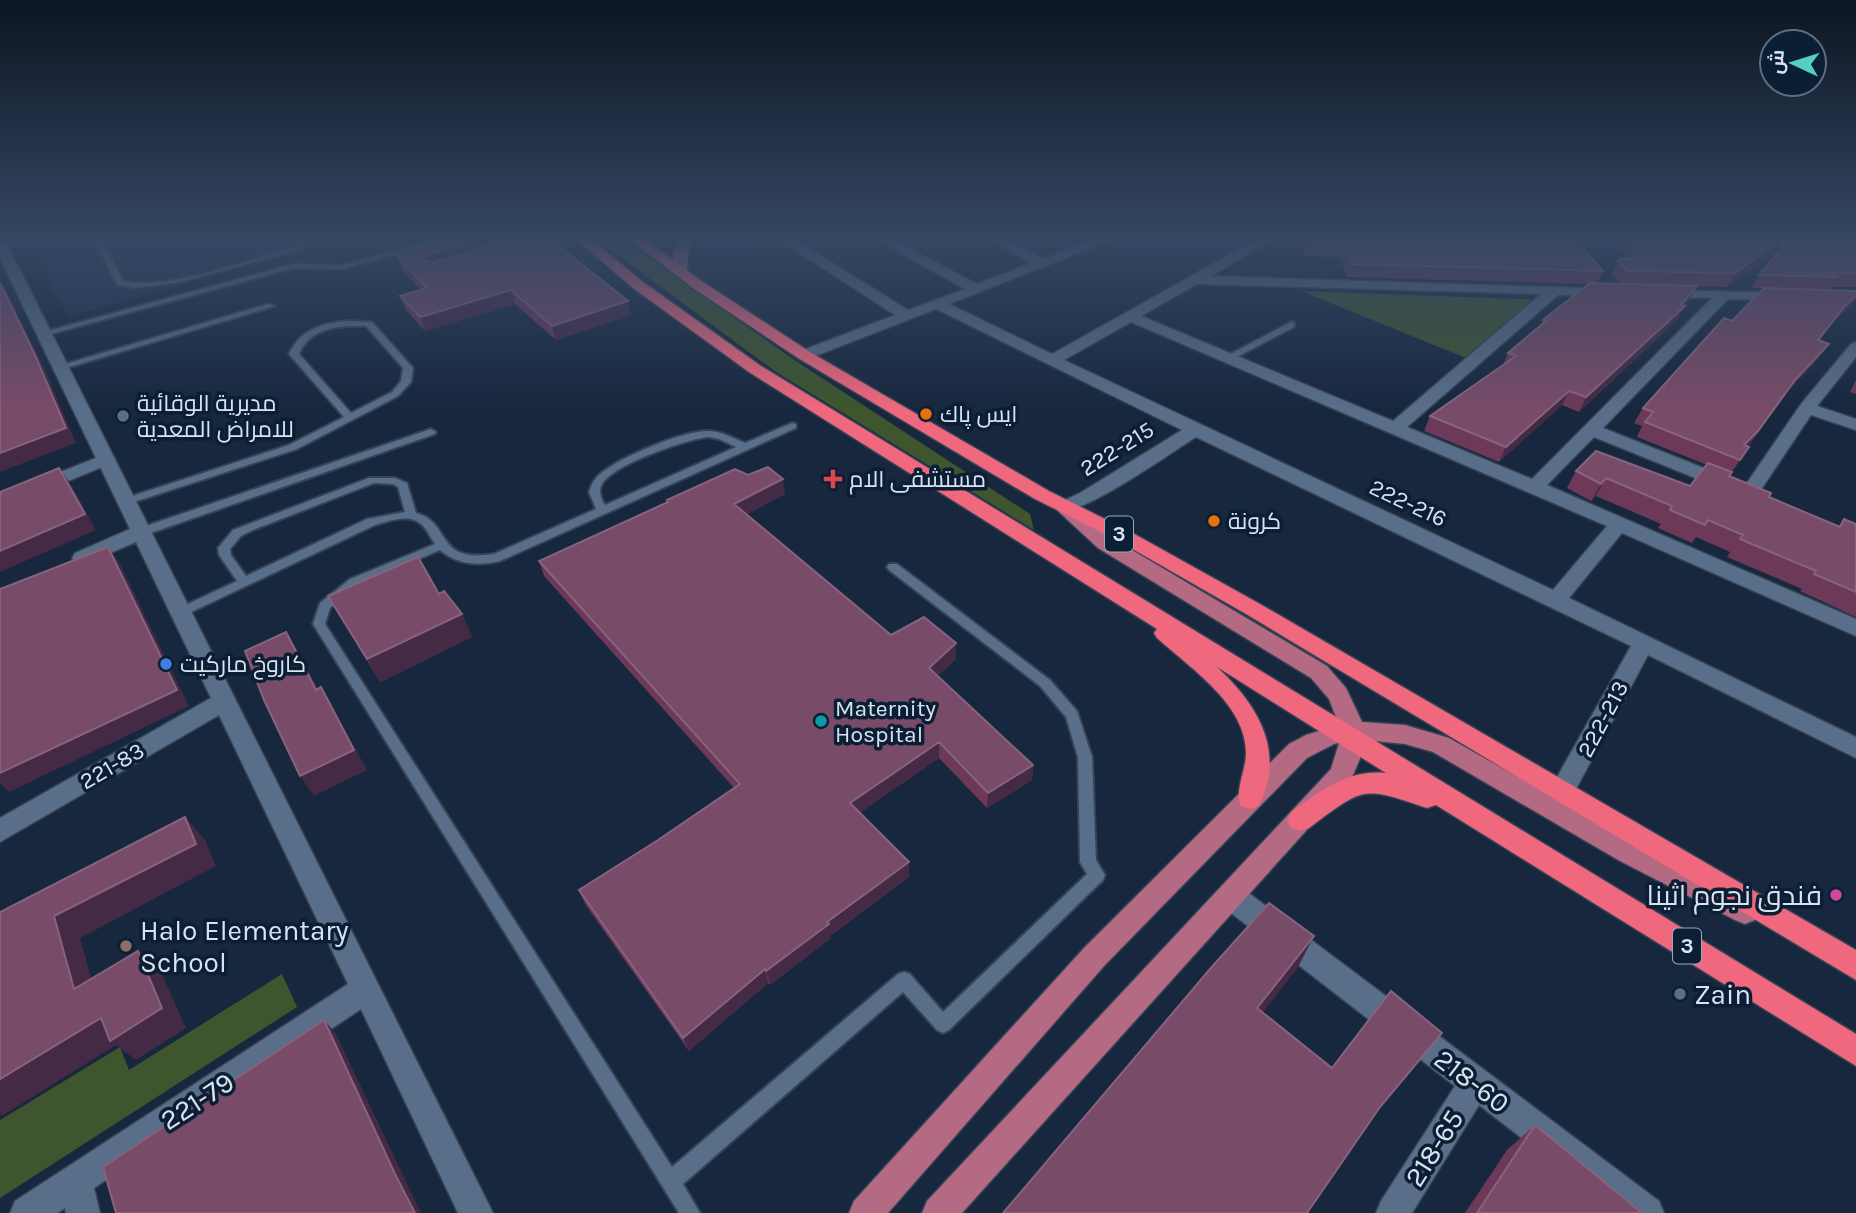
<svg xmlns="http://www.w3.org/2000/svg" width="1856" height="1213" font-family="Karla,Cairo,sans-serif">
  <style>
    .built { fill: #1d334e }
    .green { fill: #3e552e }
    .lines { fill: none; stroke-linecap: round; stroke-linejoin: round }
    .lane-casing { stroke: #354355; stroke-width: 4 }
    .street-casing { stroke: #354355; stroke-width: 3 }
    .secondary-casing { stroke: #354355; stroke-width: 3 }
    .primary-casing { stroke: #354355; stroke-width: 3 }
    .highway-casing { stroke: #354355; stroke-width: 3 }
    .lane { fill: #596e88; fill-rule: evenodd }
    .street { fill: #596e88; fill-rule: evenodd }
    .secondary { fill: #596e88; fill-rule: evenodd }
    .primary { fill: #b36a82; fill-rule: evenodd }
    .highway { fill: #ef687e; fill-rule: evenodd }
    .wall { fill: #6c3958 }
    .shaded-wall { fill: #452a46 }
    .building { fill: #784b68; stroke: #87637e; stroke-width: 2 }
    .food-dot { fill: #e8710a; stroke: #0c1e33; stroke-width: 2.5 }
    .service-dot { fill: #5c6f8a; stroke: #0c1e33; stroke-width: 2.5 }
    .health-dot { fill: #e0444e; stroke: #0c1e33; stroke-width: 2.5 }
    .shop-dot { fill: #3f7fe0; stroke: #0c1e33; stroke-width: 2.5 }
    .culture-dot { fill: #0f9aa8; stroke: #0c1e33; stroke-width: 2.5 }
    .hotel-dot { fill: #d1479c; stroke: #0c1e33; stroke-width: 2.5 }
    .education-dot { fill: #8d6e63; stroke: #0c1e33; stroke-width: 2.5 }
    .labels { text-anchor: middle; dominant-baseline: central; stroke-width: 7; stroke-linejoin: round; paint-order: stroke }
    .shield { fill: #0c1e33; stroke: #9ba8b9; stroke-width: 2 }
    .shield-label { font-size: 21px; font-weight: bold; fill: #d8e3f2 }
    .poi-label { font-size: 23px; fill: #d8e3f2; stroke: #0c1e33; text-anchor: start }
    .street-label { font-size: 23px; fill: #d8e3f2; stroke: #0c1e33 }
    .near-poi-label { font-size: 28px; fill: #d8e3f2; stroke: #0c1e33; text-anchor: start }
    .near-street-label { font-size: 28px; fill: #d8e3f2; stroke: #0c1e33 }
  </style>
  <rect width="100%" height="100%" fill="#16273e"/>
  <path class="built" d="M26,239h281l7,8 -246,70z"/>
  <path class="green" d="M596,239h26l174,122 234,153 4,16 -258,-158z
    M1301,291l245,9 -70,62z
    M282,974l15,33 -297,191v-78l120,-73 9,23z"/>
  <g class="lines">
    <g class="lane-casing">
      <path id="lane" d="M94,239h8l21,42c49,9 124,-21 172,-35l9,-7h9l-12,11 -121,32 -45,6 -18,-3z
        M436,239h13l-106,30 -49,-1 -247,67 -7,-2 254,-69 49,1z
        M268,304l7,2 -212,63 -3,1 -5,-3z
        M347,321l25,1 41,46 -2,14 -13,14 -101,53 -166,54h-8l-1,-2 1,-2 166,-54 55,-28 -55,-63c12,-25 33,-31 58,-33zM347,326h19l37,42 -2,13 -9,11 -41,21 -52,-59c9,-21 27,-26 48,-28z
        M1291,322l3,1v4l-63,33h-6l-2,-2z
        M792,423l4,1v4l-296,133c-21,5 -43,4 -60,-11l-82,35 -28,23 -5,16 347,543 226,-193 6,-2 6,2 33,38 144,-138 -7,-12 -2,-105 -12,-40 -26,-31 -151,-116 -2,-3 2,-3h8l153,116 27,31 15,46 4,103 9,15 -2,5 -154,150 -6,3 -6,-3 -34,-38 -220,192 17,29h-21l-366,-589 7,-21 30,-24 85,-35c-5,-7 -8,-15 -14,-20 -12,-11 -32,-3 -46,1l-190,90h-8l-2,-3 2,-3 60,-28 -18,-26 -1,-7 15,-18 136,-52h26l12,5 9,30c37,10 17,50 78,41l102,-45 -7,-17c2,-7 5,-13 11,-18 20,-17 82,-43 108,-43 13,0 25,7 37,12zM708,437l11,2 17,8 -131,58c-4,-6 -7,-14 -3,-21 12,-20 83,-44 106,-47zM374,483l19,1 5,3 7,25 -38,7 -121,57 -15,-21 -1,-6 11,-13 12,-6z
        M431,429l5,3 -1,2 -290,101 -4,1 -6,-4 2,-3z"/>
    </g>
    <g class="street-casing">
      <path id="street" d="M778,239h16l114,71 57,-21 -90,-50h17l85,45 54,-21 -44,-24h17l39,20 52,-20h19l-165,65 103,50 205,-115h17l-63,37 403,13 2,3 -7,4 -51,-1 -151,132 125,52 180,-181 -46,-1 -7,-4 2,-3 128,3 2,3 -7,4 -56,-1 -125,129 131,52 2,4 -2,4h-14l-126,-51 -47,48 309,134v17l-234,-103 -53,65 287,139v21l-208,-103 -78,145 -9,3 -9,-3 -3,-7 3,-7 79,-140 -435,-209c-24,15 -115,80 -138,74l-2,-4 2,-4 22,-10 102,-63 -246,-121 -126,49h-12l-2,-3 2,-3 97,-37zM1197,284l344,10 -148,127 -252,-105zM1131,322l476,204 -54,64 -489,-230z
        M0,240l7,4 486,969h-35l-97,-204 -267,179 6,25h-34l-1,-5 -8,5h-47l5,-12 333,-217 -129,-269 -219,127v-24l211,-120 -75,-156 -54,23 -7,-2 -3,-5 3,-5 55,-24 -130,-271z
        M1856,342v15l-39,49 39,13v11l-45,-15 -55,82h-14l-2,-4 61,-89 50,-60z
        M1232,885l10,3 417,313 5,12h-45l-140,-108 -67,108h-36l5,-12 74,-115 -233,-180 -4,-9 4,-9z"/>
    </g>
    <g class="secondary-casing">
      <path id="secondary" d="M106,454l9,5 -3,4 -112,46v-13z"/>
    </g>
    <g class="primary-casing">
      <path id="primary" d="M680,239h14l-6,12 -1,20 -7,4 -7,-4 1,-20z
        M1710,239h146v7l-139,-3z
        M1065,501l7,2 40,35 215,128 19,22 16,34 43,3 44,13 189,107 117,57 4,9 -4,9 -10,4 -10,-4 -115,-59 -187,-109 -28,-8 -41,-4 -2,14 -12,28 -388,431h-40l5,-12 404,-432 8,-26 -5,1 -27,14 -203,208 -216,247h-39l5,-12 230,-253 205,-204 17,-9 33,-10 -10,-26 -18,-21 -213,-130 -40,-37 -2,-4 2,-4z"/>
    </g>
    <g class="highway-casing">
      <path id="highway" d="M576,239h15l52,43 118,84 1095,668v32l-420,-261 -9,3c-65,-22 -62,-22 -118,20l-9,3 -9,-3 -4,-8 4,-8c29,-21 57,-43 95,-39l-169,-106c41,38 69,84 42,139l-9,3 -9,-3c-7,-14 5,-36 5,-53 0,-49 -56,-85 -89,-115l-3,-5 3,-4 -408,-257 -116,-84z
        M629,239h15l59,43 107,70 239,139 80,40 131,73 596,346v30l-610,-366 -131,-75 -80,-40 -237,-141 -105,-70z"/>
    </g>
    <use href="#lane" class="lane"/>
    <use href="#street" class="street"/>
    <use href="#secondary" class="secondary"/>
    <use href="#primary" class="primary"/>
    <use href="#highway" class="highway"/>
  </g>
  <path class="wall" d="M1298,239h277l28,32 -6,13h23l-9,-10 7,-13 12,-2 -11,-12 4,-8h111l37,16 -44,32 -30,-1 -8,14 -5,6 -7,14 -98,92 -17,-7 -63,57 -75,-31 6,-15 73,-51 5,-12 33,-28 2,-5 46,-36 -241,-7 -9,-20 -34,-1z
    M1827,239l29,1v47h-24l-2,3 26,1v8l-4,6 -17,15 -16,21v17l-34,36 -37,53h1l-20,29 40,21 70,29 5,-7 12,5v93l-56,-26 2,-2 -75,-32 3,-5 -34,-15 -4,6 -34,-15 3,-4 -65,-28 -5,5 -24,-13 9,-17 114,15 17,-21 -70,-28 5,-11 -8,-3 9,-15 123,-120h-15l8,-13 65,-30z
    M397,256l234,59 -75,25 -41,-36 -90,27 -19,-21 -6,-14 21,-6 -19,-20z
    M1856,380v14l-6,-2z
    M785,494l-38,20 144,121 65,8v16l-19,17 96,89 -1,15 -45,28 -48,-50 -80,55 50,49v15l-78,58v3l-61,47 -2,-2 -79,68 -104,-147 -6,-14 79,-50 76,-52 -190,-212 -5,-15 128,-58v-3z
    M439,594l23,20 10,23 -92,45 -52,-86z
    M1535,1125l107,88h-177l42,-63z"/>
  <path class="shaded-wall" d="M476,239h22l-11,11 -58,20 -6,-10 1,-4z
    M1779,241l-8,14 -44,32 8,-14z
    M0,280l5,8 40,82 31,73 -76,29z
    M1697,286l-8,14 -8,9 4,-3 -8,14 -98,92 7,-15 95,-92z
    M511,290l4,14 -90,27 -5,-14z
    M1856,296v3l-4,6 -17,15 -27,35 37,-49z
    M628,301l3,14 -75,25 -4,-14z
    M1829,344l-10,14 -34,36 -37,52 -12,12 8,-13 51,-65z
    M1569,391l-7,14 -63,57 7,-15z
    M59,468l11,15 26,47 -96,42v-21z
    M1606,478l-10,18 -5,5 10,-17z
    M783,479l2,15 -48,26 -3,-16z
    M108,547l11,15 70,144 -180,86 -9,-9v-10z
    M462,614l10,23 -92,45 -13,-23z
    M286,632l13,21 30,57 -13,-20z
    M956,643v16l-27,24v-15z
    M321,687l12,21 34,62 -53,26 -14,-20z
    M939,742v16l-88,61 -1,-16z
    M1033,765l-1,15 -45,28 1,-15z
    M185,817l20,23 11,26 -136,72 20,72 -26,-21 -20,-73z
    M909,862v15l-78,58v3l-61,47 -4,-14 61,-49z
    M1314,936l-17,33 -55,70 15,-31z
    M138,951l23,21 25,56 -50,32 -20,-15 -114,71 -2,-2v-35z
    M765,969l3,14 -79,68 -6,-13z
    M324,1020l12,14 85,179h-6l-20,-39z"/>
  <path class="building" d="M457,239h19l-52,17 -1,4 10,3 59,-18 5,-6h53l78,62 -76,25 -41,-36 -91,27 -20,-21 27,-8 -30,-32z
    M1307,239h268l28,32 -251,-7 -9,-20 -34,-1z
    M1631,239h103l45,2 -44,32 -108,-2 -9,-10 3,-3 30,1z
    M1827,239l29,1v33h-26l9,4 -80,-2 26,-31 49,1z
    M0,283l35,72 31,73 -66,25z
    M1590,283l107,3 -16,19 4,1 -99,91 -17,-6 -63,56 -76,-31 86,-60 -8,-3 38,-32 -3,-1z
    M1764,288l92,3v5l-11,10 -27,34 11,4 -34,36 -37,51 -14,14 5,2 -9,13 -95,-38 8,-10 -10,-4 81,-90 8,3z
    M1596,451l94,35 18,-23 24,9 -3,4 42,17 -2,4 71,30 4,-8 12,5v68l-42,-18 2,-3 -76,-32 3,-4 -35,-15 -3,5 -35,-15 2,-4 -66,-28 -5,6 -25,-13z
    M768,467l15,12 -49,25 157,131 33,-18 32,26 -27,25 104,97 -45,28 -49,-51 -89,61 59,59 -82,60 2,2 -63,47 -1,-2 -82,69 -104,-148 79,-50 82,-56 -201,-223 129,-59 -1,-2 68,-31 13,6z
    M59,468l26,46 -85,37v-59z
    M108,547l69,143 -177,83v-184z
    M418,557l21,37 5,-3 18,23 -95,45 -39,-63z
    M286,632l30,58 5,-3 33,63 -54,26 -36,-76 -19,-49z
    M185,817l11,27 -142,72 20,73 64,-38 24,57 -52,33 -9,-23 -101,61v-167z
    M1269,903l45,33 -57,72 75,60 59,-77 51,42 -62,74 -73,106h-304l207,-244z
    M324,1020l71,154 20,39h-299l-13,-46z
    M1535,1125l107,88h-165z"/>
  <linearGradient id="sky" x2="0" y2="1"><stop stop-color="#0c1522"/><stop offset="0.58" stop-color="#364763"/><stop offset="1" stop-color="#364763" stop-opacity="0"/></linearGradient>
  <rect width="1856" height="409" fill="url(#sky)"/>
  <g class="food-dot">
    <circle cx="926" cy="414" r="7"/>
    <circle cx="1214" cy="521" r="7"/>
  </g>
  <g class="service-dot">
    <circle cx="123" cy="416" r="7"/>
    <circle cx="1680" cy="994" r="7"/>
  </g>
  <path class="health-dot" d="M829.5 468.5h7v7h7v7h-7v7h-7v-7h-7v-7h7z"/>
  <circle class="shop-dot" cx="166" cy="664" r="7"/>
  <circle class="culture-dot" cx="821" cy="721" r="7"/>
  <circle class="hotel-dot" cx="1836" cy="895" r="7"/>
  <circle class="education-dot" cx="126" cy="946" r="7"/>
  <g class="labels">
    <g class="shield">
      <rect x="1105" y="516.5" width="28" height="35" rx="5"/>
      <rect x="1673" y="928.5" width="28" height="35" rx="5"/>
    </g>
    <g class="shield-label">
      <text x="1119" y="534">3</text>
      <text x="1687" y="946">3</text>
    </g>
    <g class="poi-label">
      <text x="137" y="403">مديرية الوقائية<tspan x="137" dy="26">للامراض المعدية</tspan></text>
      <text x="940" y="414">ايس پاك</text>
      <text x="849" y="479">مستشفى الام</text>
      <text x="1228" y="521">كرونة</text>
      <text x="180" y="664">كاروخ ماركیت</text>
      <text x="835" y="708">Maternity<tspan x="835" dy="26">Hospital</tspan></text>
    </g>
    <g class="street-label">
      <text transform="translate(1117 449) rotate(-32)">222-215</text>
      <text transform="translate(1408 503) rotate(25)">222-216</text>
      <text transform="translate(1603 719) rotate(-62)">222-213</text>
      <text transform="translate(112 766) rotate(-30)">221-83</text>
    </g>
    <g class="near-poi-label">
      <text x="1822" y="895" text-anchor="end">فندق نجوم اثينا</text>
      <text x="140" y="930">Halo Elementary<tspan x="140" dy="32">School</tspan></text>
      <text x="1694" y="994">Zain</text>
    </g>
    <g class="near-street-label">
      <text transform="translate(1472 1081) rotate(37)">218-60</text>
      <text transform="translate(197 1101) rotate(-33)">221-79</text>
      <text transform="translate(1434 1148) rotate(-58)">218-65</text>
    </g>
  </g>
  <g transform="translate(1793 63) rotate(274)"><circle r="33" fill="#0c1e33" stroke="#5e6d7f" stroke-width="2"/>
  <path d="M0-5L12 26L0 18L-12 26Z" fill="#56cec4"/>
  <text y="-10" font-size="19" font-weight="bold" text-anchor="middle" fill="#d8e3f2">ش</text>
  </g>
</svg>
